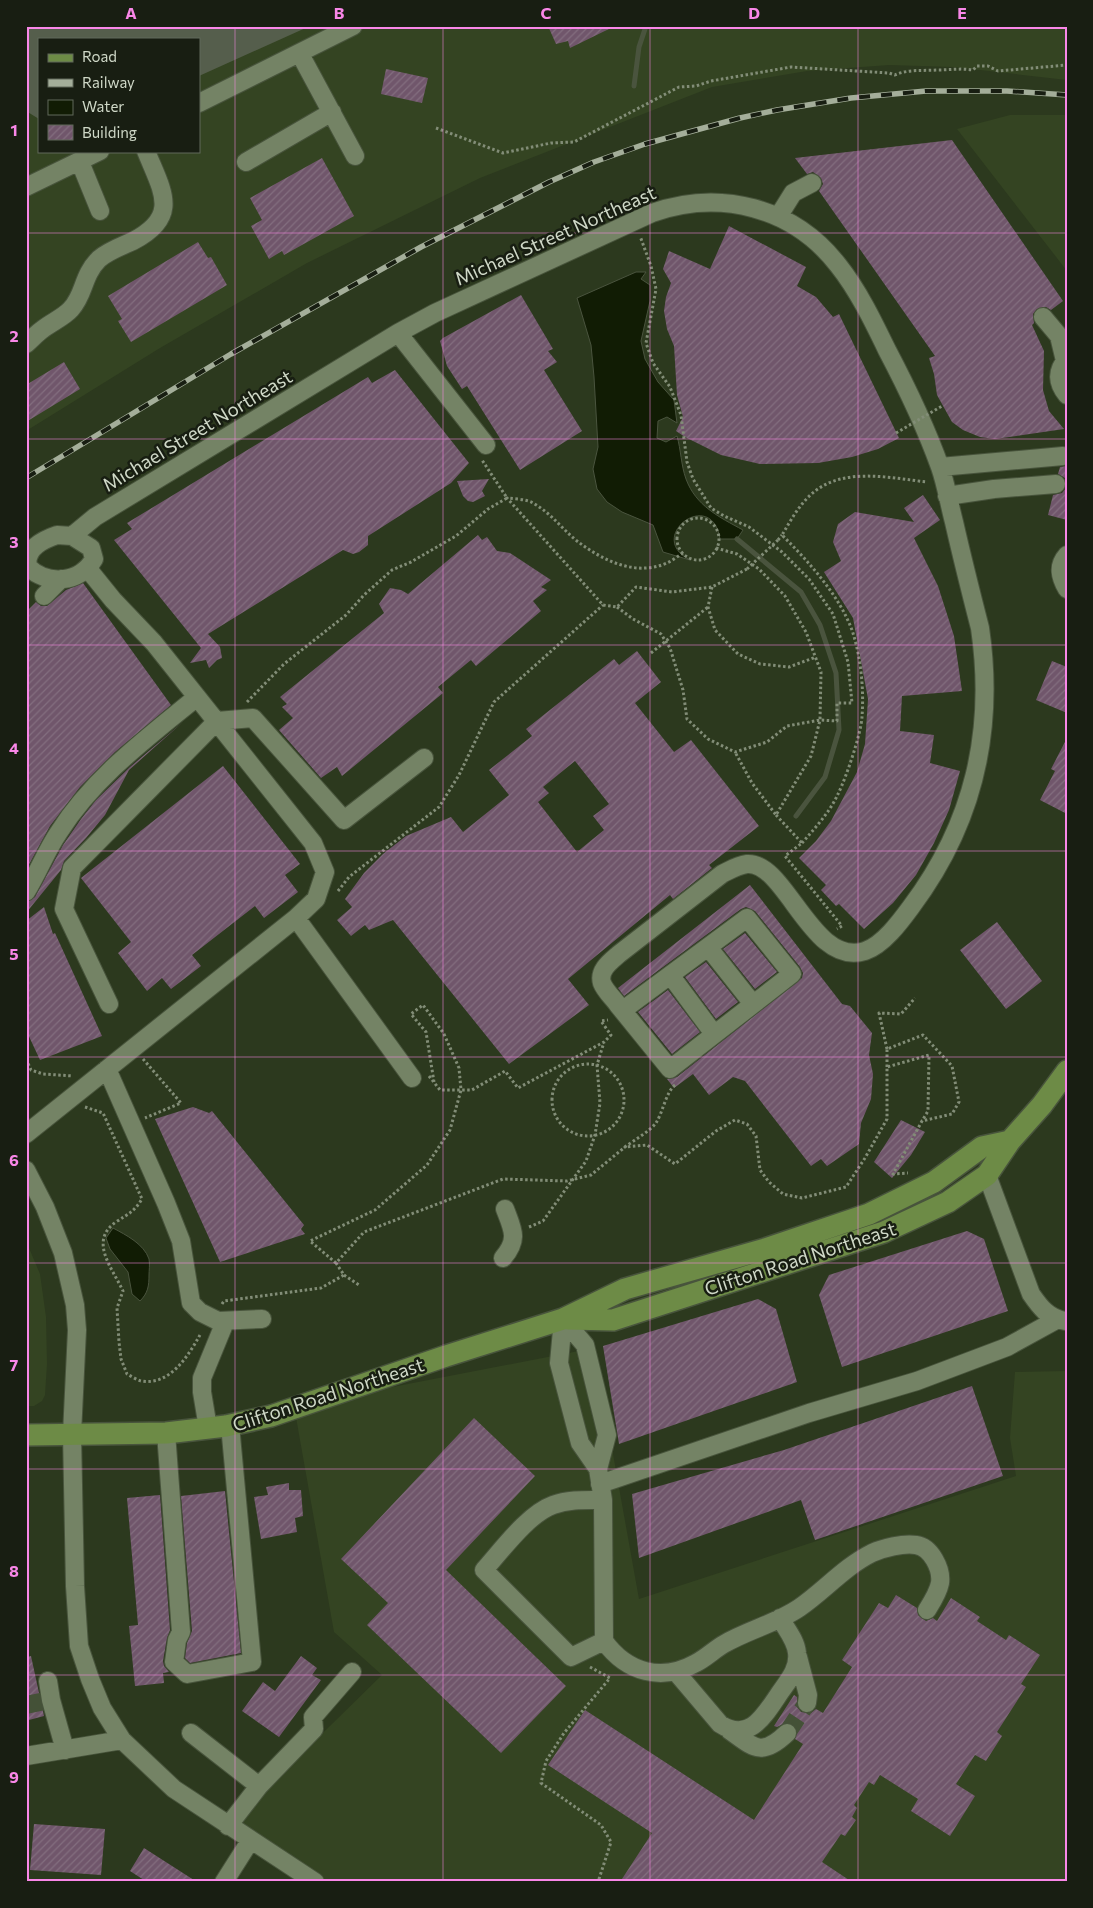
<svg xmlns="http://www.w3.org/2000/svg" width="1093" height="1908" font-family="Commissioner,sans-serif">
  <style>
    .built { fill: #344422; fill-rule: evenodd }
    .pitch { fill: #555e4c }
    .water { fill: #111c04; stroke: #4a543e }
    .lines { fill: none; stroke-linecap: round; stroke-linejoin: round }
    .stream { stroke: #4a543e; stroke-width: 5 }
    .building { fill: url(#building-hatch); fill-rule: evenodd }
    .minor-tunnel { stroke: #445137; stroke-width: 18; stroke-dasharray: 18 9; stroke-linecap: butt }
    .minor-casing { stroke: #48543c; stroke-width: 20 }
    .major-casing { stroke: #48543c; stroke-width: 24 }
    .path { stroke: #828d77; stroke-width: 3; stroke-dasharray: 2.5 2.5; stroke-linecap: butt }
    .minor { stroke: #748365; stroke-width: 18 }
    .major { stroke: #6d8b46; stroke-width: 21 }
    .rail-casing { stroke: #a4ae9a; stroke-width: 5.5 }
    .rail { stroke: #181e12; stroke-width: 4; stroke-dasharray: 11; stroke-linecap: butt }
    .path-bridge { stroke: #828d77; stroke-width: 3; stroke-dasharray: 2.5 2.5; stroke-linecap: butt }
    .grid { fill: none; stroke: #f987e8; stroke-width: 1; stroke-opacity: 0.55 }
    .labels { text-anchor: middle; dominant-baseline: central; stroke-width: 5; stroke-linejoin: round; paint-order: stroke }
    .street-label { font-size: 19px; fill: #cfd8c7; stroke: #181e12 }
    .neatline { fill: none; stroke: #f987e8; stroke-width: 2 }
    .grid-label { font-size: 16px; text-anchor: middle; font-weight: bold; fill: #f987e8 }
  </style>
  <defs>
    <pattern id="building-hatch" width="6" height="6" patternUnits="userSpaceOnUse" patternTransform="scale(1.25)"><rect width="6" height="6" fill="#70566b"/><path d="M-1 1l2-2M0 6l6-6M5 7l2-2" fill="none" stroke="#836e7f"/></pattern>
  </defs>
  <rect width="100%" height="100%" fill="#2c391e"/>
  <path class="built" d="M26,26h1041v54l-113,-13 -65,-2 -82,6 -95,16 -232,91 -173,85 -147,85 -134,83zM39,39h160v112h-160z
    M1010,115h57v156l-110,-142z
    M26,1241l14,33 6,43 1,47 -2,31 -3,6 -8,5h-8z
    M594,1348l45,251 377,-123 -6,-38 5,-66 52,-1v511h-751l-88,-56 154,-151 -48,-43 -40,-226z"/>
  <path class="pitch" d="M26,26h284l-111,50v-37h-160v80l-13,-8z"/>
  <path class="water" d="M636,272h10l-5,7 9,6v16l-9,40 4,18 13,23 16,18 3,23 -10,-6 -9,4 -1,17 9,4 11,-6c4,14 4,29 9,43 10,27 33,38 57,51l-6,9h-17c-8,-53 -76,-2 -30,21l-27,-8 -10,-27 -31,-13 -15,-10 -10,-13 -4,-20 5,-22 -4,-70 -3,-32 -14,-47z
    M113,1228c13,7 31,16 36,31 1,5 0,12 0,16 0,11 -1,18 -9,26l-8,-7 -4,-22 -18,-23 -4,-11z"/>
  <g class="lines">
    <path class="stream" d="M634,86l5,-39 7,-21
      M737,539l64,53 19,33 16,48 3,57 -14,47 -29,39"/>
  </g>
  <path class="building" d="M548,26h67l-45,22 -2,-7 -12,3z
    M386,69l42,9 -6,25 -41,-9z
    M952,140l111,161 -12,9 -5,-3 -9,2 -4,5 1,9 -2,2 12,26 -1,39 6,21 15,18 -69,10 -15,-2 -17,-7 -11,-8 -15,-27 -3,-21 -5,-16 6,-2 -116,-165 4,-7 -2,-6 -8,-6 -6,2 -12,-16z
    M322,158l32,58 -70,39 -2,-4 -13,8 -18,-33 11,-6 -12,-22z
    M729,226l77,41 -9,19 19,11 17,20 6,-3 60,124 -21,11 -26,8 -34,6 -58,1 -39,-9 -36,-18 -9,-6 7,-14 -6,-22 -3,-49 -7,-17 -3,-18 2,-14 5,-14 -8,-14 6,-18 41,18z
    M198,242l10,16 3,-1 16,28 -96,57 -13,-21 4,-2 -14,-23z
    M521,295l32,54 -5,2 9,11 -13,8 38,61 -62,39 -53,-84 -5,3 -15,-23 -7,-25 3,-3z
    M64,362l16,27 -54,33v-37z
    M395,370l74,93 -18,20 -83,53v9l-9,7 -6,2 -10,-4 -135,84 12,13 2,11 -5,2 -8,8 -3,-8 -16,3 11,-15 -87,-108 18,-11 -5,-6 241,-146 4,6z
    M1067,466v54l-19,-5 5,-20 9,-2 4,-5 -1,-10 -7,-4 2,-7z
    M489,479l-7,12 3,5 -12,6 -5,-1 -5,-5 -6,-15z
    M923,495l17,25 -26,18 24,48 16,50 8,55 -60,5 -2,35 34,4 -4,28 30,8 -11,39 -15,33 -18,32 -23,28 -29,26 -25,-25 -3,2 -15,-16 5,-5 -27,-27 17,-17 15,-20 26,-49 8,-28 3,-45 -15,-81 -29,-46 17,-11 -8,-19 5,-18 17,-12 59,10 -10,-14z
    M478,535l4,5 5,-3 10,14 13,2 41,27 -10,7 6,3 -14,11 8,10 -65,55 -5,-6 -33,27 5,6 -101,83 -5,-9 -16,11 -42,-48 14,-12 -11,-11 5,-3 -7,-7 104,-84 -5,-9 11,-16 11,2 7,4z
    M83,583l88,122 -56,47 -35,35 -30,39 -24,44v-258l10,-10 5,4h6l19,-16z
    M637,651l24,31 -26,21 39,49 17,-12 68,86 -50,39 3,3 -39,31 -3,-4 -102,84 21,26 -80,59 -116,-144 -24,10 -4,-5 -14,11 -14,-16 15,-13 -7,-8 19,-26 19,-19 23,-18 45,-19 12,15 46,-37 -20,-25 43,-34 -6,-7 88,-70 5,6zM575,761l34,43 -16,12 11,14 -27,22 -39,-50 11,-9 -6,-6z
    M1052,661l15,6v46l-31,-13z
    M183,722l-54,48 -24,45 -19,23 -22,23 -3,9 -35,43v-10l9,-6 28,-52 18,-26 15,-19 34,-33z
    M1067,738v76l-27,-14 15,-29 -4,-2z
    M223,766l77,98 -15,11 13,17 -34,26 -9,-12 -63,49 9,11 -30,23 -9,-11 -15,13 -29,-38 13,-11 -50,-64z
    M750,885l92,119 8,2 22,27 -3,22 4,19 -2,25 -10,24 -2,21 -32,22 -6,-7 -10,7 -66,-85 -12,-4 -24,18 -16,-21 -19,14 -7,-9 10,-2 125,-99 1,-5 -3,-6 -45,-56 -9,-4 -5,2 -117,87 -6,-8z
    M44,907l9,27 2,-1 47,103 -62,24 -14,-30v-109z
    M997,922l45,59 -36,28 -46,-59z
    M745,933l32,39 -22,17 -32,-40z
    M706,962l32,40 -22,17 -31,-42z
    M668,990l32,42 -28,22 -34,-42z
    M193,1107l16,6 3,-2 92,114 -3,4 4,5 -85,28 -65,-143z
    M901,1120l24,12 -14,23 -19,23 -18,-16z
    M967,1231l17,8 24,72 -166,56 -23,-72 10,-20z
    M758,1299l18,10 21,73 -178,62 -16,-98z
    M972,1386l31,90 -188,64 -14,-40 -162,58 -7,-64 152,-44z
    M474,1418l61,58 -89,94 120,116 -65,67 -134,-128 21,-22 -47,-44z
    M289,1483v7h12l2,26 -8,2 2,14 -36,7 -7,-42 14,-2 -2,-8z
    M225,1491l16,162 -51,10 -5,-5 2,-15 5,-12 -11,-135z
    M160,1495l10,135 -3,8 -4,23 1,5 5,6 -6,1 1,10 -29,3 -6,-60 9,-1 -11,-127z
    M896,1595l21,13 1,7 8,6 7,-3 4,3 14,-23 29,19 -3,4 29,19 3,-5 31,20 -19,29 5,3 -29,45 5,4 -16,25 -11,-6 -19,29 19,12 -25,40 -39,-25 7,-12 -38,-24 -6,10 -5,-3 -15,23 3,3 -5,9 4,3 -11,16 -4,-2 -19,28 30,20h-232l32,-49 -104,-68 37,-55 169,110 49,-76 -8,-5 2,-8 -6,-8h-6l-8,4 -3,-1 20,-31 3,2v10l4,5 10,1 5,-4 7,4 29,-46 -10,-7 37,-57 9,5z
    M31,1656l13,60 -15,4 -3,-10v-53z
    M301,1656l16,12 -5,7 9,5 -42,57 -37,-26 21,-29 12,9z
    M34,1824l71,5 -4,46 -71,-5z
    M144,1848l53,34h-50l-17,-11z"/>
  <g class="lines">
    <path class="minor-tunnel" d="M26,1705l19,-4
      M787,1733l20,-30"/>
    <g class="minor-casing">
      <path id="minor" d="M300,54l55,102
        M199,103l154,-77
        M80,162l20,49
        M246,162l86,-50
        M26,187l74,-36
        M778,217l15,-24 19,-10
        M1043,317l16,19
        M398,333l88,112
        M26,344c6,-5 11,-11 17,-15 9,-7 21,-12 28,-20 14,-15 11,-33 28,-50 9,-8 23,-13 34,-18 48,-25 29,-50 13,-90
        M1067,359c-11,12 -10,24 0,36
        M1065,361l-6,-25 8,5
        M940,467l123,-11
        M947,496l47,-7 62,-5
        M57,535l15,1 19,12 3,11c-14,24 -46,27 -66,8 -4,-17 14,-27 29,-32z
        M72,536l23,-19 303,-184 37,-20 217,-100c68,-24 141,-6 186,52 20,25 35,56 49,85 19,36 39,78 53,117 6,17 9,36 14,55 8,35 17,71 26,106 15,103 -6,195 -69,279 -11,15 -28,38 -46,44 -53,17 -79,-90 -118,-87 -9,1 -17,6 -25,10l-103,80c-8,7 -21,16 -17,29 3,8 12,16 16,22 17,21 35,43 52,64l122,-95 -45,-56 -124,92
        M1067,555c-10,11 -7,22 0,34
        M44,596l17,-17
        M26,892c12,-19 20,-41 33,-60 35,-55 88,-94 138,-135
        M296,918l116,160
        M708,947l45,57
        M671,976l43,58
        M109,1004l-45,-95 8,-41 145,-147 36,-3 91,102 80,-62
        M107,1069l59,134 15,38 10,62 9,9 18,9 44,-2
        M26,1134l270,-216 20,-19 9,-27 -12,-29 -159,-200 -41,-43 -25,-31
        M26,1170l19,37 18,46 12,52 2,25 -5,104 3,152 4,60 11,33 12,29 20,32 52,49 141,93
        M987,1175l44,119c9,13 17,24 34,27
        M503,1258c16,-19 10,-28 2,-49
        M563,1319l22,26 22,90 -9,34 5,31 1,141 -33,16 -87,-87c18,-20 44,-56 69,-65 16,-6 33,-5 50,-5
        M563,1319l-4,44 21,80 18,26
        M208,1428l-6,-36v-14l23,-56
        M166,1433l15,199 -4,8 -3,22 13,12 65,-12 -22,-237
        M600,1484l209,-71 108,-32 90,-34 49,-27
        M604,1641c23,32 58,41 92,22 10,-5 19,-14 28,-19 24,-14 53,-21 75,-36 26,-18 45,-41 73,-55 11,-5 31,-10 44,-8 15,2 26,24 24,38 -2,10 -8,19 -13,27
        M798,1657l10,38 -1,8
        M676,1672l44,52c29,19 44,-8 59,-30 9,-13 20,-25 18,-41 -1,-13 -11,-24 -17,-35
        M48,1681l3,19 14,50
        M729,1730c24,17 32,28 58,3
        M191,1733l68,53
        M26,1756l96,-16
        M228,1826l31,-40 55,-57 -1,-12 39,-45
        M224,1882l26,-41"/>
    </g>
    <g class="major-casing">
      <path id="major" d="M568,1319l45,1 271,-88 64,-30 39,-27 23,-34 32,-36 25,-34
        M26,1435l140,-2 60,-7 45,-10 175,-60 117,-37 62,-30 140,-40 104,-35 65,-32 48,-35 28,-6"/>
    </g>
    <path class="path" d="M436,128l67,25 48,-10 23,-1 105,-55 17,-1 15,-5 80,-14 98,6 6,2c13,-6 28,-4 43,-5 12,0 23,-2 35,0l4,-4h11l10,5 69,-6
      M677 539a21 21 0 1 1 42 0a21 21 0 1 1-42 0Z
      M778,540l4,-5
      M716,548l21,6 22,15 26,27 21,36 15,40 -1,48 -9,36 -35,59 -24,-32 -17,-31
      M683,553c-5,3 -11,8 -16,10 -32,14 -65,-3 -90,-22 -16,-13 -25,-27 -44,-38 -7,-4 -18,-4 -26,-5l96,107 14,2 19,-20 36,5 40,-5 35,-18
      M712,587l-4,20 7,23 23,24 22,10 29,3 27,-10
      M617,607l16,12 28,15 9,14 13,42 4,29 21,20 27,13 32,-10 20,-16 33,-6 17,1v-18h15l-4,-41 -15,-48 -24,-35 -27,-27 -33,-25 -25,-11 -13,-8 -18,-29 -6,-17 -6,-47 -11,-28 -17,-24 -7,-20 10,-54 -5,-23 -11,-30
      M651,653l57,-46
      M247,702l37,-38 62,-49 18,-20 28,-25 19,-8 45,-26 32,-27 19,-11 -25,-38
      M776,815l26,28 -17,13 57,70 -5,3
      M802,843c13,-15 28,-31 36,-49 8,-16 23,-60 24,-77 2,-28 -1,-60 -10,-87 -13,-35 -44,-69 -70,-95 9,-15 18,-32 32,-43 30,-25 77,-14 113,-10
      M338,891l11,-14 90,-70 20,-32 35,-73 109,-97
      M887,1049l-8,-36 22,1 14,-16
      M26,1059l5,11 12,4 30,2
      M143,1059l38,44 -36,15
      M552 1100a36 36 0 1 1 72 0a36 36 0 1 1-72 0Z
      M887,1067v-18l36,-14 29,31 7,36 -7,12 -30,7 -29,53 15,-1
      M429,1076l11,14h32l33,-19 13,17 86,-46 7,-7 -10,-14 7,-1
      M675,1085c-9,7 -12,27 -19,38 -7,9 -22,17 -31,24l22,-2 28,19 41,-33 19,-11 12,4 9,12 4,34 9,12 14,12 19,4 44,-11 19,-29 22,-39v-52l42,-12 -1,56 -6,10
      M85,1107l18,6 39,86c-8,13 -14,15 -26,23 -28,19 -3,47 7,69l-6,17 2,34 2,17 6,15c4,2 10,6 14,7 29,5 47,-25 59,-46
      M529,1227l14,-6 43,-60 9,-26 5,-32 -3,-38 7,-23
      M336,1263l-26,-22 65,-31 52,-45 23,-35 11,-40 -2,-22 -15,-34 -21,-29 -12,9 15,18 8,50
      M344,1275l15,10
      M222,1304l2,-3 97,-13 23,-13 -8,-12 28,-31 139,-53 64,2 24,-6 34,-28
      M590,1667l20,11 -46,55 -18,28 -5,22 60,42 10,17 -13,40"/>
    <use href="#minor" class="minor"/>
    <use href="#major" class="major"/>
    <g class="rail-casing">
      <path id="rail" d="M26,478l205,-124 190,-107 128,-65 45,-20 51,-18 95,-26 37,-8 74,-12 75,-7h81l60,4"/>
    </g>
    <use href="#rail" class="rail"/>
    <path class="path-bridge" d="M896,433l46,-27
      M747,569l31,-29"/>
  </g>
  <path class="grid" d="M235,26v1856M443,26v1856M650,26v1856M858,26v1856M26,233h1041M26,439h1041M26,645h1041M26,851h1041M26,1057h1041M26,1263h1041M26,1469h1041M26,1675h1041"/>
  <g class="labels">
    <g class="street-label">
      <text transform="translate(555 235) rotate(-24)">Michael Street Northeast</text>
      <text transform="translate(197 430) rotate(-31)">Michael Street Northeast</text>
      <text transform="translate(800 1258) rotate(-18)">Clifton Road Northeast</text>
      <text transform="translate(328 1394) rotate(-18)">Clifton Road Northeast</text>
    </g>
  </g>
  <rect width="1093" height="1908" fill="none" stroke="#181e12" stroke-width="55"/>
  <rect x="38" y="38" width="162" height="115" fill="#181e12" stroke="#61685a"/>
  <rect x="48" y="54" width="25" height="8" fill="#6d8b46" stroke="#61685a"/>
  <text x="82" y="62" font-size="15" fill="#cfd8c7">Road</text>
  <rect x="48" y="79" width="25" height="8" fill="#a4ae9a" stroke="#61685a"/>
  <text x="82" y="88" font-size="15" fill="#cfd8c7">Railway</text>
  <rect x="48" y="100" width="25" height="15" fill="#111c04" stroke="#61685a"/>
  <text x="82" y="112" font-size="15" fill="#cfd8c7">Water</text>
  <rect x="48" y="125" width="25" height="15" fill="url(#building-hatch)" stroke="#61685a"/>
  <text x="82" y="138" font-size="15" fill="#cfd8c7">Building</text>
  <rect x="28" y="28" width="1038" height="1852" class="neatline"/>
  <g class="grid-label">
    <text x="131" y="19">A</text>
    <text x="339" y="19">B</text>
    <text x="546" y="19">C</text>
    <text x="754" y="19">D</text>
    <text x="962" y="19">E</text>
    <text x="14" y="136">1</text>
    <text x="14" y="342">2</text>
    <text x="14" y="548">3</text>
    <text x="14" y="754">4</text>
    <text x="14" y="960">5</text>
    <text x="14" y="1166">6</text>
    <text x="14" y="1371">7</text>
    <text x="14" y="1577">8</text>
    <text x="14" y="1783">9</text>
  </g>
</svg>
